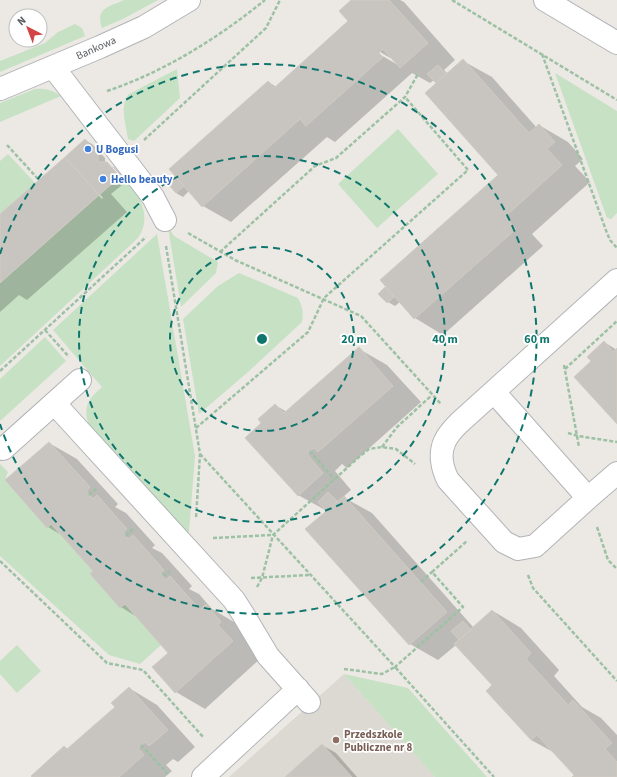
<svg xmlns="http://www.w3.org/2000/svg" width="617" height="777" font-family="'Source Sans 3',sans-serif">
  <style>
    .education { fill: #dcd8d2 }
    .green { fill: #c6e1c3 }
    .shadow { fill: #0003; fill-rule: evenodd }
    .building { fill: #c8c4c0; stroke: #d0cbc3 }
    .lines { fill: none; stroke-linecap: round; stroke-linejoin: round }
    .minor-casing { stroke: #b1b4b7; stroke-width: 24 }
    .path { stroke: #9dc1a4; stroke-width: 2.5; stroke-dasharray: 4 2; stroke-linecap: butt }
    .minor { stroke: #fff; stroke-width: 22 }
    .ring { fill: none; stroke: #0f766e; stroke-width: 2; stroke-dasharray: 7 5 }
    .shop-dot { fill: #3f7fe0; stroke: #fff; stroke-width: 1.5 }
    .education-dot { fill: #8d6e63; stroke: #fff; stroke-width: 1.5 }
    .labels { text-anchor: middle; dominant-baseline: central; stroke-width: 3.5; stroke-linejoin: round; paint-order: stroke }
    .street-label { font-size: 11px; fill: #5c5f62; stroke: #fff }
    .shop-label { font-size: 11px; font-weight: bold; fill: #366cbe; stroke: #fff; text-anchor: start }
    .education-label { font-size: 11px; font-weight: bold; fill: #785e54; stroke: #fff; text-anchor: start }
    .centre { fill: #0f766e; stroke: #fff; stroke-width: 2 }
    .ring-label { font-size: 12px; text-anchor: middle; font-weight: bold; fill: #0f766e; stroke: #fff; stroke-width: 3.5; stroke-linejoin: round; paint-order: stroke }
  </style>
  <rect width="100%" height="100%" fill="#ece9e4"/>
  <path class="education" d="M344,674l91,103h-206z"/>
  <path class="green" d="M124,0h34l-35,19 -21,9c-7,-20 7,-21 22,-28z
    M75,24l7,4 3,8 -85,36v-11l45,-18 13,-11z
    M177,69l3,29 -46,43 -6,-2c-2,-15 -9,-33 1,-45z
    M555,73l62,38v102l-6,6 -4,-1z
    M35,89c10,-1 18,1 26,7l-61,26v-19z
    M398,129l40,45 -61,54 -39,-44z
    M8,154l27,29 -35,31v-53z
    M124,173c13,20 30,42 14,65l-138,128v-83z
    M168,227l6,9 44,26 -2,11 -35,34z
    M157,234l38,222 -6,76 -3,3 -96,-107c-8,-20 -3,-28 12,-41l-49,-57z
    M239,273l59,25c4,8 6,14 4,24l-54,50 -49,42 -16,-95 35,-33z
    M45,337l21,24 -66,60v-42z
    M0,464l8,8 -3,8 42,48 4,-4 42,47 -3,3 30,34 5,-4 36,41 -21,19 -31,-9 -109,-99z
    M17,645l24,26 -24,22 -17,-19v-13z
    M344,674l64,14 79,89h-52z"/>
  <path class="shadow" d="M352,0h48l4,2 51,58 -11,10 4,4 15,-13 29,16 45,51 2,-3 29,17 15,17 -8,7 15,16 -58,52 11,12 -100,89 -28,-17 -15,-16 -5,4 -7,-4 -8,-8 6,-6 4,3 109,-116 -62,-92 -3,-3 -4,3 -18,-10 -77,69 -8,-5 -96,85 -28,-16 -14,-15 -6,6 -7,-4 -8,-10 101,-101 7,5 74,-66zM375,49l22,13 1,3 -24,-14z
    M85,140l7,4 13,14v5l5,2h-2l15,16 2,-1 -13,-14 2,1 13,14 -16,13 16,18 -100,88 -8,-5 -19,17v-96zM87,179l16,19 -1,1 -17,-18z
    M604,342l13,8v72l-25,-60z
    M359,349l28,16 34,37 -74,66 -5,-4 -7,7 16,19 -8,7 29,16 102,115 19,-17 28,17 38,42 -5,6 28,31 19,11 16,17v42h-44l2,-2 -20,-22 -24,-13 -38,-54 -37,-41 -18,15 -28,-16 -83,-133 -29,-16 -35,-72 12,-18 12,7z
    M49,443l28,16 41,45 -3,3 11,6 29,32 -3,3 10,5 30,33 -3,3 10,5 13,15 22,13 15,16 -3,3 15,17 -56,51 -29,-17 -22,-25 16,-14 -33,-36 -16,-10 -30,-33 3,-3 -31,-35 -15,-9z
    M129,688l28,17 38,42 -17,15 -5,-3 -7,6 6,6 -7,6h-131l30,-30 4,3 48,-43z
    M322,745l14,8 21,24h-70z"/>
  <path class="building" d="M351,0h38l39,43 -28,25 -17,-19 -4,4 4,4 -77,69 -6,-7 -98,88 -33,-38 99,-88 6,7 74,-67 -9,-10z
    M463,59l66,74 10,-9 16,18 -8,7 15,16 -57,52 11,12 -102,90 -34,-39 118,-105 -73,-82z
    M438,65l8,9 -10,9 -9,-9z
    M85,139l13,15v8h9l13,15 -21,18 -34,-38z
    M65,157l34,38 -99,88v-69z
    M175,176l9,10 -8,7 -9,-10z
    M385,287l9,10 -7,6 -9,-9z
    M604,341l9,11 4,-4v76l-43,-47 17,-16 -4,-4z
    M359,347l34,39 -75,66 -4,-4 -7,6 16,19 -25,23 -53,-58 16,-15 -3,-4 17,-15 9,9z
    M49,442l41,45 -4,4 7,8 4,-4 30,34 -4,3 3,4 3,3 4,-4 31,35 -4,3 6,7 4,-4 30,34 6,-6 15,18 -3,3 15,16 -58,52 -23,-26 16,-14 -43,-49 -5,4 -30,-34 3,-3 -42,-47 -4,4 -42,-48z
    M328,492l9,9 -11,10 -8,-9z
    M344,496l103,116 -38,33 -104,-116z
    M492,610l39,43 -5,6 42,46 5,-5 39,43 -7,6 12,13v15h-45l2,-2 -37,-40 -6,5 -45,-49 6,-6 -38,-41z
    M463,621l8,9 -12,10 -8,-9z
    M129,687l39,43 -19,16 -4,-4 -7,6 6,7 -25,22h-87l-1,-1 33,-30 3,3 48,-42 -4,-4z
    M322,744l30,33h-67z"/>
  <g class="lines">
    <g class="minor-casing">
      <path id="minor" d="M545,0l72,43
        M53,67l100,130 12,23
        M0,89l100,-42 44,-20 45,-27
        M494,392l94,106 -53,48 -17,3 -14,-7 -56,-62c-6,-12 -9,-27 -3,-39 3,-7 9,-13 14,-18l158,-143
        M54,403l180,197 9,14 25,42 41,46
        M3,449l77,-69
        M588,498l29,-25
        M203,777l95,-88"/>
    </g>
    <path class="path" d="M452,0l165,100
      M542,54l65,179 3,7 7,8
      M107,91c57,-19 111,-53 158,-91
      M144,140l122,-112 14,-28
      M7,145l32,35
      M188,233l47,27 126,56 80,88
      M166,246l34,208 -4,64
      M220,252l95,-86 21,-8 69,-61 13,-23
      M45,330l24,27
      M564,365l15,82
      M565,369l52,-48
      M0,371l146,-134
      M196,428l112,-96 16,-34 144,-128 -63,-73
      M568,433l10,3 39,6
      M382,447l15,-20 35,-32
      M310,451l24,28
      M200,454l195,213 68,-60 -31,-35 35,-31
      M89,495l7,-6
      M597,527l11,33 9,9
      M126,536l7,-7
      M213,538l59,-3
      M0,561l107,102 36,7 61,68
      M528,575l5,13 84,93
      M163,576l7,-5
      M251,578l58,-3
      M421,582l11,-10
      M257,587l5,-9 11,-43 86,-78 10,-8 13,-2 14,2 19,15
      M344,669l38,5 13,-7 99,110
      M141,745l27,29"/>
    <use href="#minor" class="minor"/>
  </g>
  <g class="ring">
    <circle cx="262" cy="339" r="92"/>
    <circle cx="262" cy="339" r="183"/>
    <path d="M0 254A275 275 0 1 1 0 424"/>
  </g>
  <g class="shop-dot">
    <circle cx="88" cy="149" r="4"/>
    <circle cx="103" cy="179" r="4"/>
  </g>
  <circle class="education-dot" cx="336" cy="740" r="4"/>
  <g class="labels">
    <g class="street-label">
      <text transform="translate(96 48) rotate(-24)">Bankowa</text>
    </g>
    <g class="shop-label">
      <text x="96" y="149">U Bogusi</text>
      <text x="111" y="179">Hello beauty</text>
    </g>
    <g class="education-label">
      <text x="344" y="734">Przedszkole<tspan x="344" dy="13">Publiczne nr 8</tspan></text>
    </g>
  </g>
  <circle cx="262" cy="339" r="6" class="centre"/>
  <g class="ring-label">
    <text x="354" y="343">20 m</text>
    <text x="445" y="343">40 m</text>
    <text x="537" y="343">60 m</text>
  </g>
  <g transform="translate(28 28) rotate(318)"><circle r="19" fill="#ffffff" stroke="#bebfc0"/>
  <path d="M0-3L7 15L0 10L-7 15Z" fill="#d24445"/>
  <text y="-6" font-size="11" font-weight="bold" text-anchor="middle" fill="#5c5f62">N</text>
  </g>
</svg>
